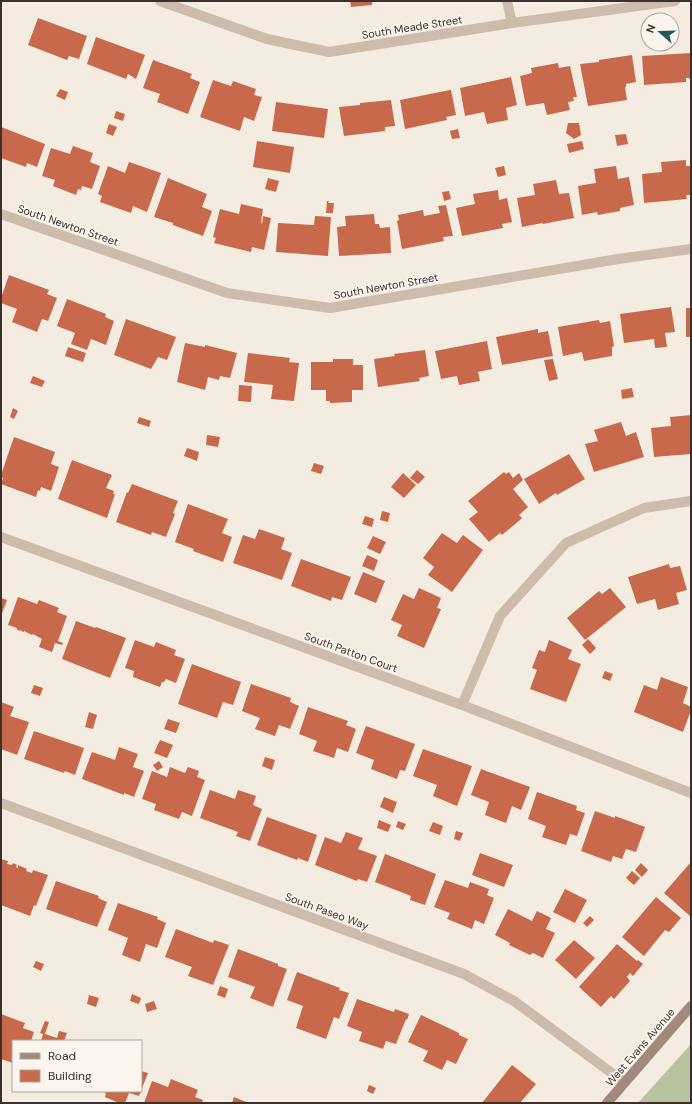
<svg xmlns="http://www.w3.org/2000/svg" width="692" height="1104" font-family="'DM Sans',sans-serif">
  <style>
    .green { fill: #b8c4a0 }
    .building { fill: #c8694b }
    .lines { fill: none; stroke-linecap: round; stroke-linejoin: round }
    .minor { stroke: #cdbbac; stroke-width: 10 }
    .secondary { stroke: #a18a7d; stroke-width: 10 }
    .labels { text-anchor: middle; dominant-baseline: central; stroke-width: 3.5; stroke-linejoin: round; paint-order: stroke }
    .street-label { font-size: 11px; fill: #3b302b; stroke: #fbf5ee }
  </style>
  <rect width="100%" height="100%" fill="#f4ebe1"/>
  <path class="green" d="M691,1044v59h-53z"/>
  <path class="building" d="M350,1h22v4l-21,2z
    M38,18l49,18 -8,23 -10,-3 -2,4 -39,-15z
    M96,37l49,18 -9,24 -8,-5 -2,5 -39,-15z
    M691,53v28l-2,-3h-3v4l-42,3 -2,-29z
    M632,55l4,27 -10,2v3h-1l2,13 -39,6 -8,-42 19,-2v-2z
    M153,60l39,14 -2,4 10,4 -12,32 -31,-12 3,-8 -17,-6z
    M558,63l1,5 11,-2 7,31h-4l1,4 -6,1 2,8 -23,5 -3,-12 -18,3 -6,-30 12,-3 -1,-5z
    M511,77l6,28 -11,3 2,12 -21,4 -3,-12 -19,4 -5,-28z
    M213,80l18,6 2,-5 23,8 -2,6 8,2 -8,24 -10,-4 -4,14 -40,-14z
    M60,89l8,3 -3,8 -9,-4z
    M450,90h1l5,25 -10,2 1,3 -42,9 -5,-29z
    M391,100l4,26 -10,1v4l-41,5 -5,-29 21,-2v-2z
    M276,102l52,7 -4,29 -52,-7z
    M116,111l9,3 -2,7 -9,-3z
    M568,123h11l2,12 -7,4 -8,-6z
    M109,124l8,3 -4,9 -7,-3z
    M1,127l44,17 -8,23 -10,-4 -1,4 -25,-9z
    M458,129l2,9 -8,1 -2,-8z
    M626,134l2,10 -11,2 -2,-11z
    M257,141l37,6 -4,26 -37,-6z
    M582,141l2,8 -15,4 -2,-9z
    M73,146l20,7 -3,9 10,4 -8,23 -10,-3 -1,4 -3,-1 -2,6 -23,-9 2,-6 -13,-4 9,-28 19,6z
    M686,160v6h5v29h-5l1,4 -43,4 -2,-29 20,-2 -1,-10z
    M129,162l32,11 -14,39 -14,-6 -2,7 -31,-11 2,-6 -4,-2 10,-28 17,7z
    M504,166l2,9 -8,2 -3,-9z
    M616,166l2,13 11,-2 5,28 -14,3v3l-22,4 -1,-3 -15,3 -4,-29 18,-3 -2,-14z
    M168,178l39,16 -5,13 10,4 -9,25 -30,-11v-2l-19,-6z
    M268,178l11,3 -3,11 -11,-3z
    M556,180l3,14 10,-1 5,25 -31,6 -1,-1 -20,4 -5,-29 18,-3 -2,-11z
    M498,190l1,10 8,-2 5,24 -10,2 1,4 -41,8 -6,-28 19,-4 -2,-10z
    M449,191l2,8 -7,2 -2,-9z
    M327,201h2l-1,2h6l-1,10h-7z
    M241,204l22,5 -2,13 1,2 1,-8 8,2 -7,32 -12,-3 -1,5 -37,-9 2,-5 -3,-1 7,-28 19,5z
    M446,205l7,31 -10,1 1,4 -42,8 -5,-28 2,-1 -1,-5 25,-5 1,6 16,-3 -2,-7z
    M374,214l1,10h4l1,4 10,-1 1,26 -52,3 -2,-29 9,-1 -1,-10z
    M315,216l16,1 -3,39 -52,-4 2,-29 36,2z
    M9,275l40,15 -2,4 10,4 -9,23 -6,-2 -5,13 -25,-10 5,-13 -16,-6v-5z
    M67,299l39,15 -1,3 9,4 -8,24 -15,-6 -4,11 -16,-6 4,-11 -18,-7z
    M671,307l4,25 -10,1 2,14 -12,1 -1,-9 -30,4 -4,-29z
    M686,308h5v29h-5z
    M126,319l50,18 -9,23 -9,-3 -7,12 -37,-14z
    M599,320l1,3 10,-2 4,25 -2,1v9l-28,5 -2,-9 -19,4 -5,-29z
    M538,329v4l10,-2 5,25 -51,9 -6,-28z
    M487,341l5,28 -14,3 2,9 -21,4 -2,-9 -16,3 -6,-28z
    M185,343l20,4v-2l32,8 -7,25 -10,-2 -1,4 -11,-3 -3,13 -28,-8z
    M68,347l18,6 -3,9 -18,-6z
    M425,350l4,26 -10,2 1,3 -42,6 -4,-28 21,-3 -1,-2z
    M248,353l42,5 -1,4 10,1 -5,38 -23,-2 2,-14 -29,-3z
    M333,359h20v6h10v25h-11v12l-22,1v-2h-4v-11h-15v-28h22z
    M553,359l5,20 -9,2 -5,-21z
    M33,376l12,5 -3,6 -12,-4z
    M239,385l13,1 -1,16 -13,-1z
    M632,388l2,9 -12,2 -1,-9z
    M13,408l5,3 -4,8 -4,-2z
    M691,415v39l-37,3 -3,-29 20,-2 -1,-9z
    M139,417l12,4 -2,6 -12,-4z
    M621,422l5,14 10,-4 8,25 -50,15 -9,-28 13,-3 -4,-11z
    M207,435l13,2 -2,10 -12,-2z
    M14,437l41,15 -4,12 8,3 -8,24 -10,-4 -1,4 -2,-1 -2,7 -35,-13 2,-6 -2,-1v-2z
    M187,448l12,4 -2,9 -13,-5z
    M569,454l16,25 -28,16 -1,-2 -17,11 -15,-25z
    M72,460l40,15 -6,13 8,3 -1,3h2l-8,24 -49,-19z
    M314,463l10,3 -3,8 -10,-3z
    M417,470l8,7 -7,7 -8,-6z
    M504,472l2,2 3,-2 4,6 6,-5 4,7 -10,9 15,18 -9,8 3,3 -2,2 -18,15 -2,-2 -11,9 -20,-23 9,-7 -10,-11z
    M403,473l13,12 -12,13 -13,-11z
    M132,484l46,17 -5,12 2,1 -9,23 -14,-5 -1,3 -35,-13 11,-30 1,1z
    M188,504l40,15 -6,14 10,4 -9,25 -30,-11 1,-2 -19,-7z
    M382,511l8,2 -2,9 -8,-2z
    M365,516l9,3 -2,8 -10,-3z
    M259,529l26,9 -4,11 11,4 -10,27 -49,-17 10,-28 12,4z
    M442,533l15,10 6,-8 20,15 -31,42 -24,-17 6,-8 -11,-9z
    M373,536l13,6 -6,12 -13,-6z
    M367,555l11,5 -4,11 -12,-5z
    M301,559l50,18 -9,23 -10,-3 -1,4 -40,-15z
    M669,564l1,4 10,-2 7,24 -11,3 3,11 -21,6 -3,-11 -18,5 -9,-27z
    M363,572l22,9 -9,22 -22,-9z
    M419,588l22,10 -4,10 4,1 -17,39 -27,-12 5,-11 -11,-5 12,-26 11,5z
    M610,588l16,19 -41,33 -18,-22 32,-27 3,3z
    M18,597l19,7 2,-4 20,8 -2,4 10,4 -9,25 5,2 -1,2 -7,-2 -3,9 -13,-5 3,-8 -9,-5 -1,1 -8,-4v1l-3,-1 -1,-2v2l-4,-2 1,-1 -9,-3z
    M1,598l6,2 -6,16z
    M76,621l19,7 1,-1 30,11 -16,40 -48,-19z
    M588,639l8,9 -6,6 -8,-9z
    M135,640l19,7 2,-5 20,8 -2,5 11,4 -9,24 -10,-4 -2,3h-2l-2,5 -27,-10 1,-6 -9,-3z
    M549,640l23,10 -4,9 13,5 -15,38 -36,-13 7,-19 -5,-2 7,-18 6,2z
    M192,664l49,18 -8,23 -10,-3 -6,16 -39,-14z
    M605,671l8,3 -3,7 -8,-3z
    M661,677l27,10 -5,16 8,4v3l-8,22 -49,-20 10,-27 13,5z
    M251,684l40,14 -1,4 9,4 -9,23 -11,-4 -4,11 -20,-7 5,-11 -18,-7z
    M34,685l9,3 -3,8 -9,-3z
    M1,702l13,5 -4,9 19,6 -12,33 -16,-6z
    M308,707l40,14 -2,4 10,4 -8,23 -11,-4 -3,10 -21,-7 4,-10 -18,-7z
    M89,712l8,3 -4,14 -8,-2z
    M168,719l12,4 -4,10 -12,-4z
    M366,726l49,18 -10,27 -5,-1 -3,9 -26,-10 3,-9 -18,-7z
    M34,731l50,17 -9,27 -10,-4 -1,2 -40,-14z
    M160,740l13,5 -6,13 -13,-5z
    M119,747l19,7 -5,13 11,4 -10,26 -10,-4v2l-42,-16 10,-27 23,8z
    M423,749l49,17 -15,40 -24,-10 4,-11 -24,-9z
    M265,757l10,3 -3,10 -10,-4z
    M159,761l4,6 -6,4 -4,-6z
    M170,767l15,6 3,-6 11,4 -2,6 8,3 -13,36 -10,-4 -3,7 -25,-9 2,-6 -14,-5 10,-28 15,6z
    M481,769l49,18 -9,23 -9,-4 -6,17 -21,-8 4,-13 -18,-7z
    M210,790l25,9 3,-9 18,6 -3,9 9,4 -12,32 -14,-5 2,-4 -38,-14z
    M537,792l40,14 -1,4 9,3 -8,23 -7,-2 -4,11 -24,-8 4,-11 -18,-7z
    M384,797l13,5 -4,11 -13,-6z
    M595,811l20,7v-2l30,11 -9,25 -10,-3 -4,10 -9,-3 -2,6 -30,-11z
    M267,817l50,18 -9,27 -10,-4 -1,2 -40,-15z
    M379,820l12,5 -3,7 -11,-4z
    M398,821l8,3 -3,6 -7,-3z
    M433,822l10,4 -3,9 -11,-4z
    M456,831l7,2 -3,8 -6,-2z
    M346,832l17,6 -5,11 19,7 -10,26 -9,-3 -1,2 -42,-16 10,-28 16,6z
    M480,853l33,12 -9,22 -32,-12z
    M385,854l51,20 -11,31 -15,-5 1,-4 -36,-14z
    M1,859l7,2 -1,3 5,1 1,-2 4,2 -1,2 2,1v-3l9,4 -1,2 6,2 1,-3 15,5 -12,31 -2,-1 -4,11 -29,-11 1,-11 -1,-1z
    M691,862v53l-1,1 -26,-23z
    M641,863l7,7 -6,7 -7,-7z
    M632,871l8,7 -6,7 -8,-7z
    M445,880l23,8 2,-6 19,7 -2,6 7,3 -10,26 -9,-4 -3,9 -25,-10 3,-6 -16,-6z
    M56,881l43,15 -1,2 9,4 -10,25 -51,-18z
    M565,889l22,11 -12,23 -22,-11z
    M656,897l25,21 -12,14 -4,-2 -21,26 -22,-19z
    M118,903l40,14 -1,2 9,4 -9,25 -11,-4 -6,18 -18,-7 6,-17 -20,-8z
    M508,909l24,12 5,-10 14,7 -5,11 9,4 -12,25 -10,-5 -3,2 -21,-10 1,-2 -15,-8z
    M590,916l4,4 -7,7 -4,-4z
    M176,929l37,14 1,-3 15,5 -16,40 -25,-9 4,-9 -27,-10z
    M574,940l21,18 -19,21 -21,-19z
    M617,944l20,17 1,-1 5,4 -10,12 -3,-3 -3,4 3,4 -16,18 -3,-3 -10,11 -22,-20z
    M238,949l40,15v2l9,3 -14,38 -23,-9 5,-11 -27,-10z
    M36,961l8,3 -3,7 -8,-4z
    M297,972l43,16 -1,2 10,3 -10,26 -5,-2 -8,22 -30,-11 7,-22 -16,-6z
    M220,986l8,3 -3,9 -8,-3z
    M132,994l9,4 -2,6 -9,-3z
    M89,995l10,3 -3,9 -9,-3z
    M357,999l37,13 1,-3 14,5 -2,6 -1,-1 -10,25 -10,-3 -3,8 -24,-8 3,-9 -15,-6z
    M154,1001l3,8 -10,3 -2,-8z
    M1,1014l24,9 -2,5 11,4 -3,9h-18v22l-12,-4z
    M421,1015l38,18v2l9,4 -12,25 -9,-4 -5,10 -19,-9 5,-10 -20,-9z
    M45,1021l4,1 -4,12 12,4 2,-7 8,2 -3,8h-23l2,-7 -3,-1z
    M512,1065l24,19 -16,19h-38z
    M141,1071l7,2 -7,18z
    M171,1079l27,11 -3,7 8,3 -1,3h-58l8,-22 16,6z
    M369,1085l7,3 -3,6 -6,-3z
    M101,1091h40l-2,5 -10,-3 -4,10h-6l-14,-6 1,-4z
    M234,1097l15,6h-17z"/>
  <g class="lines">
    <path class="minor" d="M160,1l107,38 62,13 183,-29 163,-22
      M507,1l5,22
      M1,214l226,79 103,15 288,-49 73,-10
      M1,537l461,168 229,88
      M462,705l38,-89 66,-73 78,-35 47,-7
      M1,803l463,171 50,27 110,81"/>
    <path class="secondary" d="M607,1103l84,-97"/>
  </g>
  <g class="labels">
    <g class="street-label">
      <text transform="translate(412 27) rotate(-9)">South Meade Street</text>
      <text transform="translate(68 225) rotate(19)">South Newton Street</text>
      <text transform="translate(386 286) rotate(-10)">South Newton Street</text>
      <text transform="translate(351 652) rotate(20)">South Patton Court</text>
      <text transform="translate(327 911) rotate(20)">South Paseo Way</text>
      <text transform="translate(640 1047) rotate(-49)">West Evans Avenue</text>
    </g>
  </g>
  <rect width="692" height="1104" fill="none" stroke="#3b302b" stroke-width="4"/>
  <rect x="12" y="1040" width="130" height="52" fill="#fbf5ee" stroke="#aea6a0"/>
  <rect x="20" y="1053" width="20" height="6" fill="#a18a7d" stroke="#aea6a0"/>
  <text x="48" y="1060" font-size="12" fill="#3b302b">Road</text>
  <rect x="20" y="1070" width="20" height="12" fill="#c8694b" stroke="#aea6a0"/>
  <text x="48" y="1080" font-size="12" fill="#3b302b">Building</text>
  <g transform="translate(660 32) rotate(290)"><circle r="19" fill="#fbf5ee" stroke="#aea6a0"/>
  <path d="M0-3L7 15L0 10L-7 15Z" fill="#1f5a5e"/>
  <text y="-6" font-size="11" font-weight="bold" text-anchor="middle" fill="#3b302b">N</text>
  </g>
</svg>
